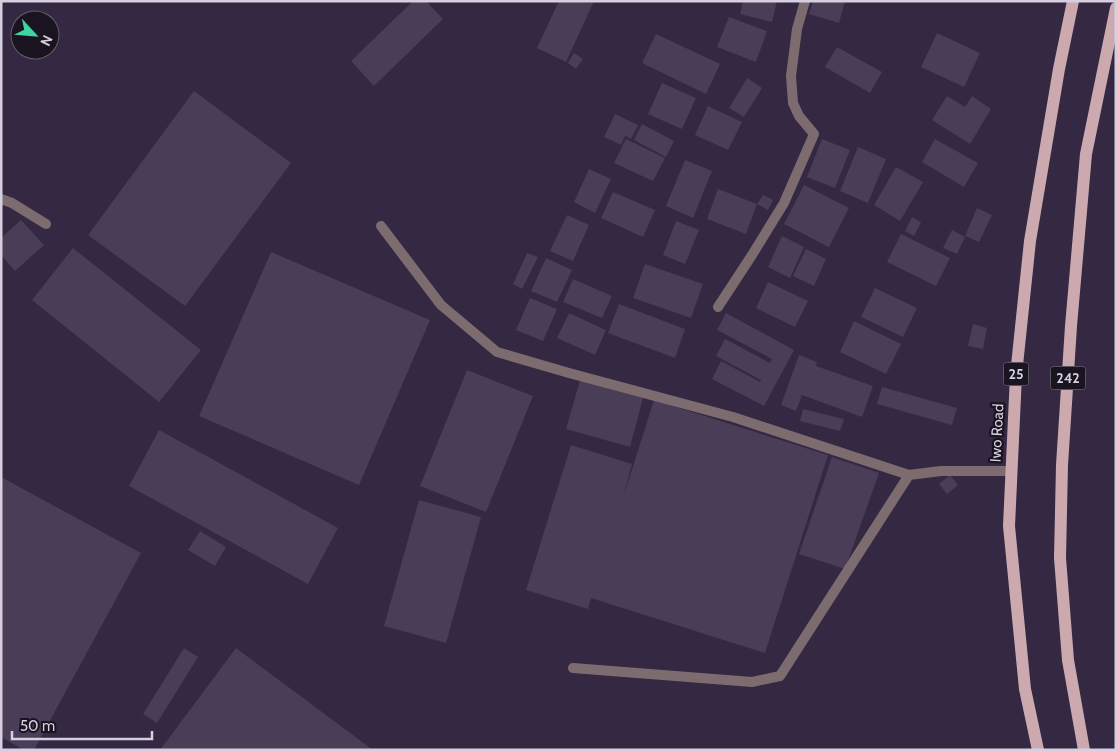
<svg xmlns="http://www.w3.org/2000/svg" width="1117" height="751" font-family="Cabin,sans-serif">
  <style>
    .building { fill: #493d58 }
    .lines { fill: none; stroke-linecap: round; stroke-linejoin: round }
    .street { stroke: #7d6c6f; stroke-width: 10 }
    .primary { stroke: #cca9af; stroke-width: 12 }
    .labels { text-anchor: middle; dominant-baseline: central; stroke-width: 4.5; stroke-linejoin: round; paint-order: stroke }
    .shield { fill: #19141f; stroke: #9d97a5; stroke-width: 1 }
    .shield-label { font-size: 14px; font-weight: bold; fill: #d6cfdf }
    .street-label { font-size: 15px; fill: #d6cfdf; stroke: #19141f }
  </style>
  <rect width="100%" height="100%" fill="#342842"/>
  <path class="building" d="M413,1h13l17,18 -69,67 -23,-25z
    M559,1h35l-28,61 -29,-14z
    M743,1h34l-5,21 -32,-8z
    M813,1h32l-6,22 -30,-9z
    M729,17l38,14 -11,31 -39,-15z
    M937,33l43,20 -16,34 -43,-20z
    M656,34l64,30 -14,30 -64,-31z
    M837,47l45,25 -12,21 -45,-26z
    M574,53l9,6 -7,10 -8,-6z
    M747,78l15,10 -18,29 -15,-9z
    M662,83l34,15 -14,31 -34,-15z
    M194,91l97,72 -106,143 -97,-71z
    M947,96l18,11 7,-11 19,13 -21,35 -38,-24z
    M708,106l34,16 -14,28 -33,-15z
    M615,114l23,11 -7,14 -6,-3 -4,9 -17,-8z
    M642,124l32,17 -8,16 -32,-17z
    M626,139l39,19 -12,23 -39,-18z
    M822,139l28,11 -15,38 -28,-11z
    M935,139l43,24 -14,24 -42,-25z
    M858,147l28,12 -18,44 -28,-12z
    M685,160l27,11 -19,47 -27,-12z
    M896,167l27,15 -23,39 -26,-16z
    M589,169l22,10 -16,34 -21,-11z
    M804,185l45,23 -20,39 -45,-23z
    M718,189l39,15 -11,30 -39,-15z
    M613,192l42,18 -12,27 -42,-19z
    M763,195l10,5 -5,10 -11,-6z
    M977,208l15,7 -13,27 -14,-6z
    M567,215l22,10 -16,36 -23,-10z
    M912,217l9,5 -7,14 -9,-5z
    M21,220l23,25 -29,26 -14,-16v-17z
    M676,221l23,9 -14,34 -22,-9z
    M952,230l13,7 -8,17 -14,-6z
    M901,234l49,24 -14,28 -49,-24z
    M782,236l22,11 -14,31 -22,-11z
    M73,248l128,102 -42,52 -127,-102z
    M806,249l20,10 -12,27 -21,-10z
    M271,252l159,68 -71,165 -160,-69z
    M527,253l11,4 -16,32 -9,-5z
    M546,258l26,12 -15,32 -26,-11z
    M645,264l58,20 -12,34 -58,-20z
    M573,279l39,17 -10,22 -39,-16z
    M768,282l40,19 -13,26 -39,-19z
    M875,288l42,20 -14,29 -42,-20z
    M530,298l27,11 -14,32 -27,-11z
    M619,304l66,25 -10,29 -67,-25z
    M569,313l37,17 -11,25 -38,-17z
    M726,313l68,37 -30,56 -52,-27 9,-18 39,21 1,-2 -45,-24 9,-17 45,24 2,-4 -55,-29z
    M854,321l47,23 -15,30 -46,-22z
    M973,324l14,4 -4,21 -15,-3z
    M799,355l18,7 -1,4 57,20 -11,31 -60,-22 -6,16 -15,-6z
    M467,370l66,26 -47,116 -66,-26z
    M580,380l63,18 -13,49 -64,-18z
    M882,387l75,21 -5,17 -75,-21z
    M654,400l174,55 -63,198 -174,-55 -3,11 -62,-19 45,-145 61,19 -9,34z
    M803,409l41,10 -4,12 -40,-10z
    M159,430l179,98 -30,56 -179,-98z
    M832,457l47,16 -34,96 -46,-15z
    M950,475l8,10 -11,9 -8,-10z
    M1,477l140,76 -107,197h-10l-23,-13z
    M419,500l62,17 -35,126 -62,-17z
    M200,531l26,16 -11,19 -27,-16z
    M184,648l14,9 -41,66 -14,-9z
    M236,648l137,102h-213z"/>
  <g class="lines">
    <path class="street" d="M1,199l11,4 34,21
      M381,226l60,79 56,47 72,21 164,44 176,58 32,-4h71
      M718,307l34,-52 32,-52 30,-69 -15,-18 -6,-13 -2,-27 6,-47 8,-28
      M573,668l179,14 28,-6 129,-201"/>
    <path class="primary" d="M1038,750l-13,-61 -16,-163 7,-151 14,-134 29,-172 14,-68
      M1084,750l-16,-90 -8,-102 2,-93 9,-139 15,-172 30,-146"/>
  </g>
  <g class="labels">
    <g class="shield">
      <rect x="1003.5" y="362.5" width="25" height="23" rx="4"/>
      <rect x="1050.5" y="366.5" width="35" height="23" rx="4"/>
    </g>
    <g class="shield-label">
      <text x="1016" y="374">25</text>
      <text x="1068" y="378">242</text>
    </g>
    <g class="street-label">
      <text transform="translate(997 433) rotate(-87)">Iwo Road</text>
    </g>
  </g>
  <rect width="1117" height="751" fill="none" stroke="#d6cfdf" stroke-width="5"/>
  <g transform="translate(35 35) rotate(116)"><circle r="24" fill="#19141f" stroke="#655f6c"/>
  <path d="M0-4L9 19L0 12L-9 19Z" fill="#3fd4a2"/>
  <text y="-8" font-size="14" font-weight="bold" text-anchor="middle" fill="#d6cfdf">N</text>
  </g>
  <path d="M12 731v8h140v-8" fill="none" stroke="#d6cfdf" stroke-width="2.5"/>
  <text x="20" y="731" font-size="15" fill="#d6cfdf" stroke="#19141f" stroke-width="4" paint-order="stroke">50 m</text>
</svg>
